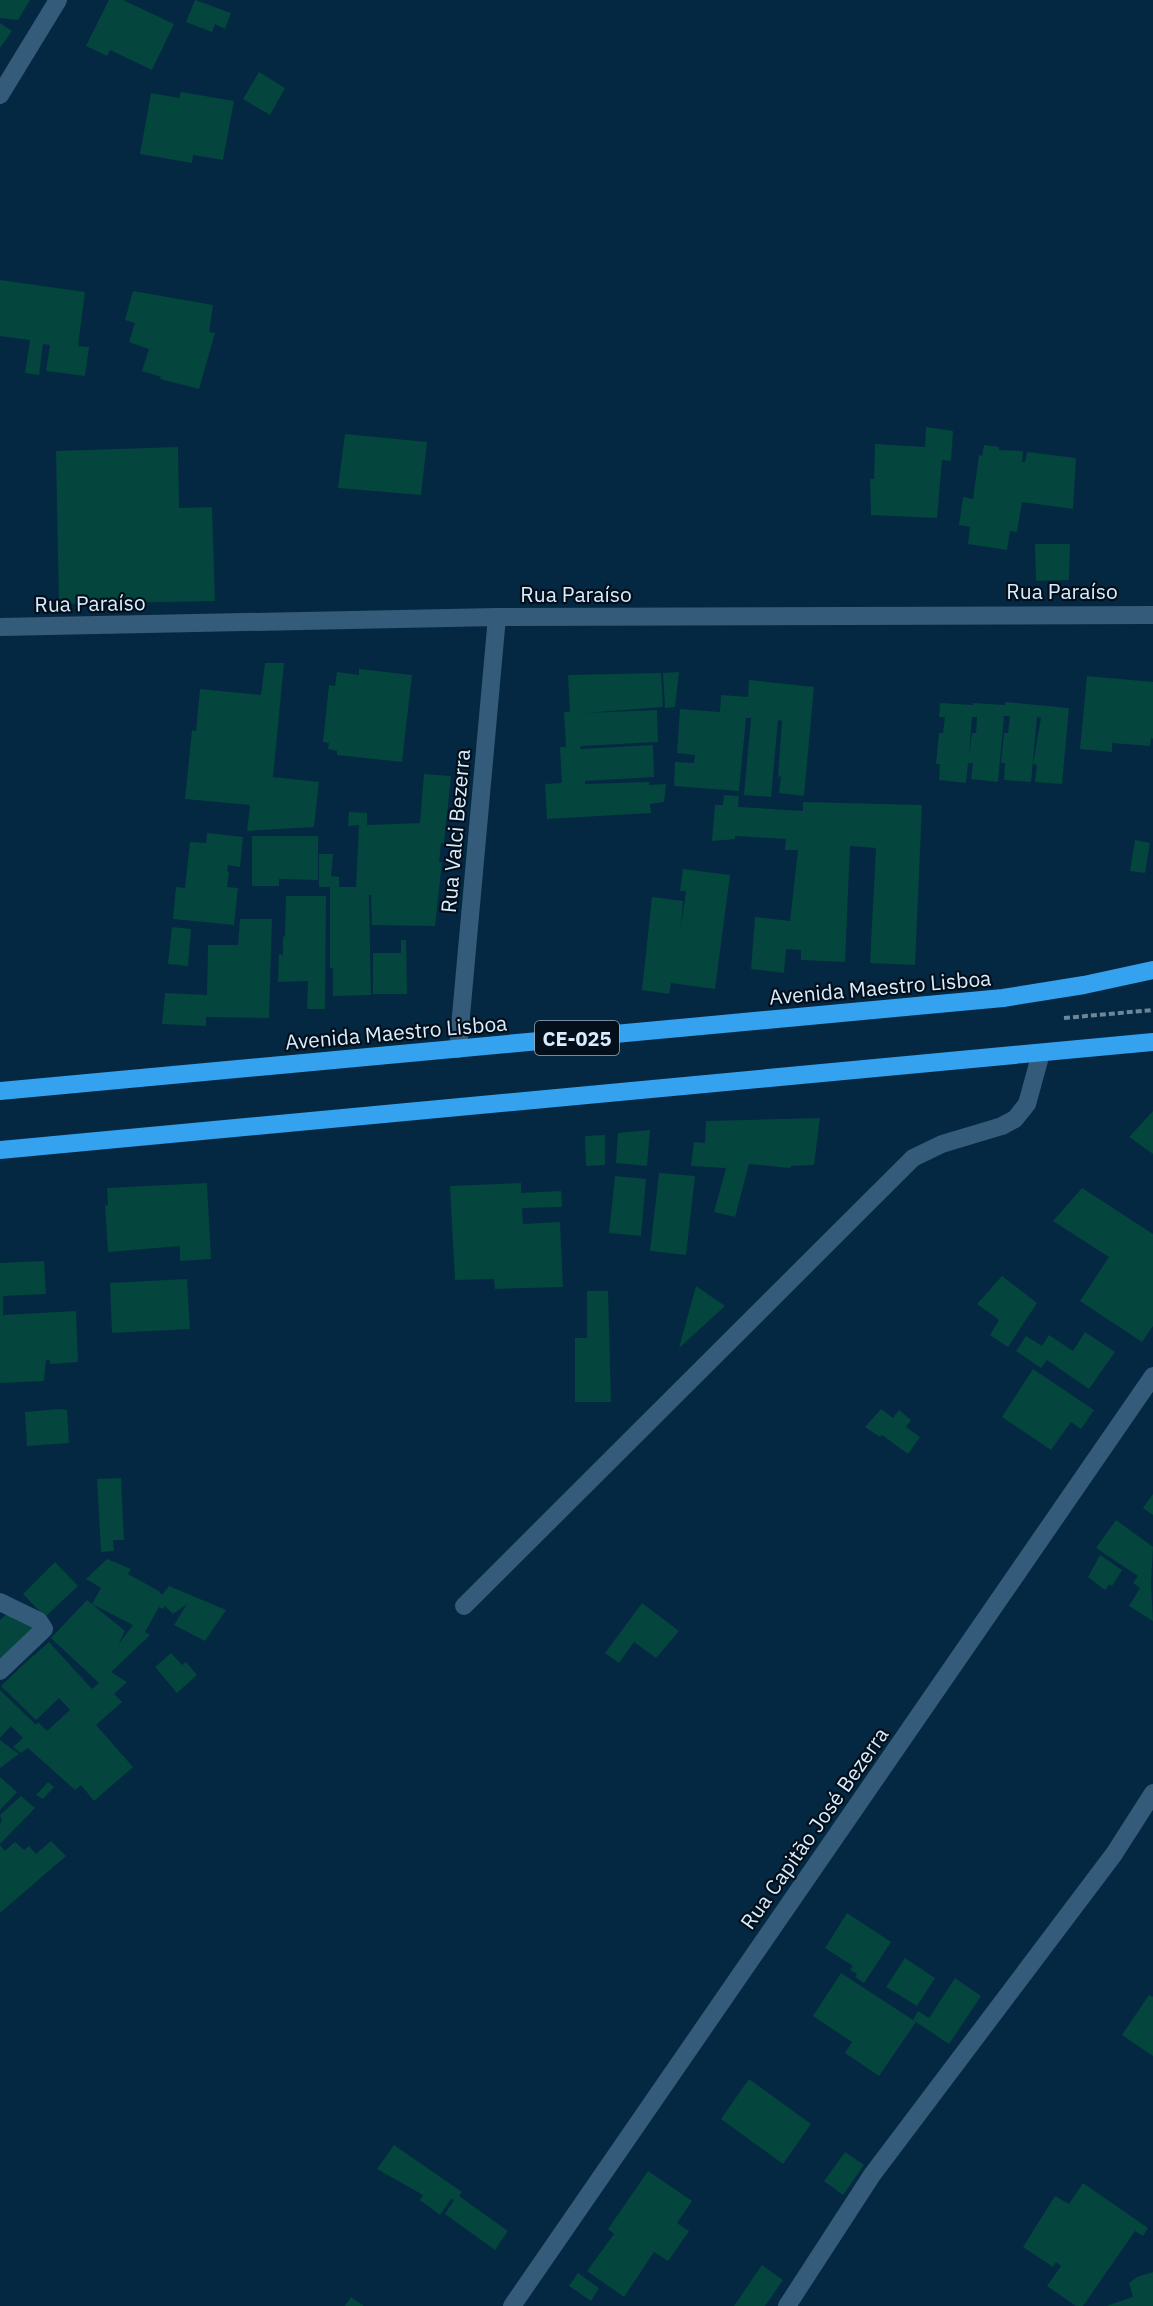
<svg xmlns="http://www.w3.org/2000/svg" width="1153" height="2306" font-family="'IBM Plex Sans',sans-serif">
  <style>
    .building { fill: #04453e; fill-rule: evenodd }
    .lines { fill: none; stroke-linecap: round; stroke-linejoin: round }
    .path { stroke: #6b879c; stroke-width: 4; stroke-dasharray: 6 3; stroke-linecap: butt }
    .lane { stroke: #345b79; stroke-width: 18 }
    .street { stroke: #345b79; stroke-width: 18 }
    .highway { stroke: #34a2ee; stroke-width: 18 }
    .labels { text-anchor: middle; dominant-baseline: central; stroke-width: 4.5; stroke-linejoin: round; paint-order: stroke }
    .shield { fill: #03101b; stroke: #9aabba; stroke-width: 1.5 }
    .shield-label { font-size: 20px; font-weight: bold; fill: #daedfe }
    .street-label { font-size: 21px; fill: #daedfe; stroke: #03101b }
  </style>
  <rect width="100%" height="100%" fill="#042841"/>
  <path class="building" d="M0,0h30l-12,20 -18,-2z
    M109,0h14l51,24 -22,46 -42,-20 -3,6 -21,-10z
    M195,0l36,13 -6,16 -10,-5 -3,8 -26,-10z
    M0,23l12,8 -12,17z
    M259,72l26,16 -15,27 -27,-16z
    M181,92l53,9 -11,59 -30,-5 -1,8 -52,-9 11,-61 28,5z
    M0,280l85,12 -7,54 11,1 -4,29 -39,-5 4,-26 -7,-1 -4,31 -14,-2 5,-33 -30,-4z
    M133,291l80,14 -4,27 6,1 -16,56 -39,-10 1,-2 -19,-6 7,-22 -20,-7 6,-19 -10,-3z
    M926,427l27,4 -2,30 -9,-1 -5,58 -66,-3 -1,-36h4l1,-35 50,3z
    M345,434l82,8 -6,53 -83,-7z
    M984,445l15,2v3l24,1 -1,11h3l2,-10 49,6 -3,51 -51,-7 -5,30 -7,-1 -3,19 -39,-6 2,-17 -11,-2 4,-28 10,2 6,-44 3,1z
    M178,447l1,61 33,-1 3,94 -156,3 -3,-153z
    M1035,544h35l-1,36 -33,1z
    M265,663h19l-11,114 46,5 -5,45 -67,4 3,-26 -65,-6 7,-69 4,1 4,-42 61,6z
    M359,669l53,6 -10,87 -65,-7v-4l-9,-2 1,-6 -6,-1 6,-57 6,1 2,-14 22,3z
    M679,672l-4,35 -10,1 -2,-35z
    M661,673l2,34 -78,6 72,-3 1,32 -77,4 -1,3 73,-4 1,32 -69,4v3l64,-2v3l17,-1 -2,18 -14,2 1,9 -104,6 -2,-35 17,-1 -2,-36h6l-2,-35h6l-2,-37z
    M1087,676l66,6v57l-2,-1 -1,8 -38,-3v9l-32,-3z
    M749,680l65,7 -10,109 -25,-3 2,-17 -3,1 4,-56 -4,-1 -7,77 -27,-2 7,-77h-5l-7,73 -65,-5 1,-24 19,1 1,-8 -18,-2 3,-44 40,3 1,-17 27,2z
    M1005,702l64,6 -7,76 -27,-2 2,-17 -4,-1 8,-46 -4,-1 -6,65 -27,-2 1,-17h-4l3,-30h4l2,-17h-6l-6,66 -27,-3 2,-16h-5l-2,20 -27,-3 1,-16h-4l3,-31h4l2,-16h-6l1,-14 33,2v-2l32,2zM972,717h5l-1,16h-4l-3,24z
    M424,774l27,2 -7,67h-3l-2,19h3l-7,64 -63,-1 -1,-30h-2l2,100 -38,1v-28h-3v-81h-11v-33h14l-2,22 8,1v10h17l3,-62 -11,1 1,-14 18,1v12l53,-2z
    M724,795l15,1 -1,11 65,4v-9l119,3 -7,160 -45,-2 6,-115 -26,-2 -5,116 -44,-2v-10l-15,-1 -2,24 -33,-4 4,-52 35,4 8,-71h-13l1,-11 -51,-3v3l-23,2 3,-36h8z
    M207,833l36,4 -3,30 -12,-2 -1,6 2,1 -2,15 11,1 -4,37 -61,-6 3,-32 9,1 5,-46 16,1z
    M252,836h66v44l-39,-1v7h-27z
    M1135,840l15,3 -5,30 -15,-2z
    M683,869l47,6 -15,114 -44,-6 -2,11 -27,-4 10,-93 31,4 -2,27 5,-37h-6z
    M286,896h40l-1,113h-18l1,-28 -30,1 1,-28 4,1v-18l2,-1z
    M240,919h32l-3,99 -63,-1v9l-44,-2 3,-31 42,2 1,-50h30z
    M172,927l19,2 -3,37 -20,-2z
    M401,940h5l1,54h-34v-41h28z
    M1153,1111v43l-24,-17z
    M820,1118l-6,47 -23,1 -1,2 -41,-4 -14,53 -21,-5 12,-44 -35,-2 3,-24 11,1 1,-22z
    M650,1130l-3,36 -31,-3 2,-30z
    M605,1135v30l-19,1 -1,-30z
    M659,1173l36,3 -9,79 -36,-4z
    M615,1176l31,3 -5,57 -32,-3z
    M207,1183l4,76 -31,2v-15l-72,6 -3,-46 3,-1 -1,-17z
    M521,1183v10l40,-2 1,16 -40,1 1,16 37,-2 3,65 -68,2 -1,-10 -39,1 -5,-94z
    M1082,1188l71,46v92l-11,16 -62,-41 29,-44 -56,-36z
    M44,1261l2,33 -43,2v19l73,-4 2,51 -28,2v-4h-4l-2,21 -44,2v-120z
    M1002,1276l35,27 -29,44 -18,-12 9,-15 -22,-16z
    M187,1279l3,50 -78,4 -2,-50z
    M696,1286l29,20 -46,42z
    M587,1291h21l3,111h-36v-64h12z
    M1085,1332l30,20 -26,37 -42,-29 -6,8 -25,-17 10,-15 16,10 7,-11 24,16z
    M1033,1369l61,41 -13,19 -10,-7 -20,28 -49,-33z
    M60,1409l7,1 2,33 -42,3 -2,-34z
    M881,1409l12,9 6,-8 12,10 -5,7 14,10 -12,17 -26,-19 -2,2 -15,-10z
    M121,1478l3,62h-11l1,11 -13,1 -4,-73z
    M1153,1494v21l-10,-7z
    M1116,1520l37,27 -2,38 2,36 -24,-15 11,-18 -7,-5 5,-7 -42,-28z
    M1100,1555l22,15 -10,16 -2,-2 -5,6 -17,-13z
    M107,1559l24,10 -3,5 31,17 3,4 7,-9 57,24 -21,31 -31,-16 13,-21 -14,10 -8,-8 -2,3 -4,-2 -14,25 5,3 -39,37 16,10 -13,12 8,8 -26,23 37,42 -39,34 -13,-16 -6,5 -47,-42 -7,5 -8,-6 10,-9 -12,-12 -11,12v-48l36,35 2,-3 9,9 23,-21 -11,-12 -23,22 -35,-34 24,-23 24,-21 43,47 7,-6 -48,-45 36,-38 38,31 -7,14 15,-20 -41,-21 9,-16 -15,-9z
    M55,1562l23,24 -33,31 -22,-23z
    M642,1603l37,28 -23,27 -22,-16 -15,21 -14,-10z
    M9,1612l29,13 -38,36v-41z
    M171,1653l11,12 4,-3 11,13 -20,18 -22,-26z
    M0,1740l19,14 -19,14z
    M0,1777l17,15 -17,18z
    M48,1782l6,5 -11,12 -7,-4z
    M21,1796l14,12 -35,36v-21l2,-2 -2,-6z
    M51,1841l15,15 -66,57v-68l5,6 10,-9 9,8 5,-4 7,8z
    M847,1913l44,29 -27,41 -9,-6 2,-3 -7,-4 3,-4 -28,-18z
    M905,1958l30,20 -18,28 -31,-19z
    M841,1973l72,47 5,-9 11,7 26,-40 26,18 -32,48 -33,-22 -37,54 -34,-23 7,-11 -39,-26z
    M1149,1995l4,2v59l-31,-21z
    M749,2079l62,45 -28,40 -62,-45z
    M394,2145l68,47 -3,4 49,35 -13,19 -50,-36 9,-14 -3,-1 -11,16 -20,-15 3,-5 -46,-26z
    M845,2152l19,13 -21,30 -19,-14z
    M648,2171l44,30 -15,22 12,8 -21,30 -14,-9 -30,45 -37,-26 27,-37 -6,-5z
    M1083,2183l65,45 -5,8 -8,-5 -52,75h-7l-29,-20 14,-20 -5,-4 -3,5 -30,-20 32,-51 14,8z
    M762,2265l21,15 -18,26h-31z
    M1153,2272v34h-47l27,-9 -4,-14 8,-6z
    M578,2273l21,15 -8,13 -22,-15z
    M351,2297l13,9h-19z"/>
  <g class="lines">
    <path class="path" d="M1064,1018l89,-8"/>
    <path class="lane" d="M0,1602l39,19 5,8 -44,42
      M464,1606l449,-448 29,-14 60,-18 13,-7 12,-15 14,-51"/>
    <path class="street" d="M0,95l58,-95
      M0,627l497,-10 656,-2
      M458,1049l39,-432
      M512,2306l641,-930
      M787,2306l85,-131 242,-321 39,-61"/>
    <path class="highway" d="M0,1091l1003,-93 81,-13 69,-15
      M0,1150l1153,-108"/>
  </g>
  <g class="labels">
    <rect class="shield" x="535" y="1021" width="84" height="34" rx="4.5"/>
    <g class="shield-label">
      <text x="577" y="1038">CE-025</text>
    </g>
    <g class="street-label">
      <text x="1062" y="591">Rua Paraíso</text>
      <text x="576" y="594">Rua Paraíso</text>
      <text transform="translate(90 603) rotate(-1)">Rua Paraíso</text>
      <text transform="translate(455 831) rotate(-85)">Rua Valci Bezerra</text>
      <text transform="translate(880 987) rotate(-5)">Avenida Maestro Lisboa</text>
      <text transform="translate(396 1032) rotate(-5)">Avenida Maestro Lisboa</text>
      <text transform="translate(814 1828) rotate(-55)">Rua Capitão José Bezerra</text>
    </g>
  </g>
</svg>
